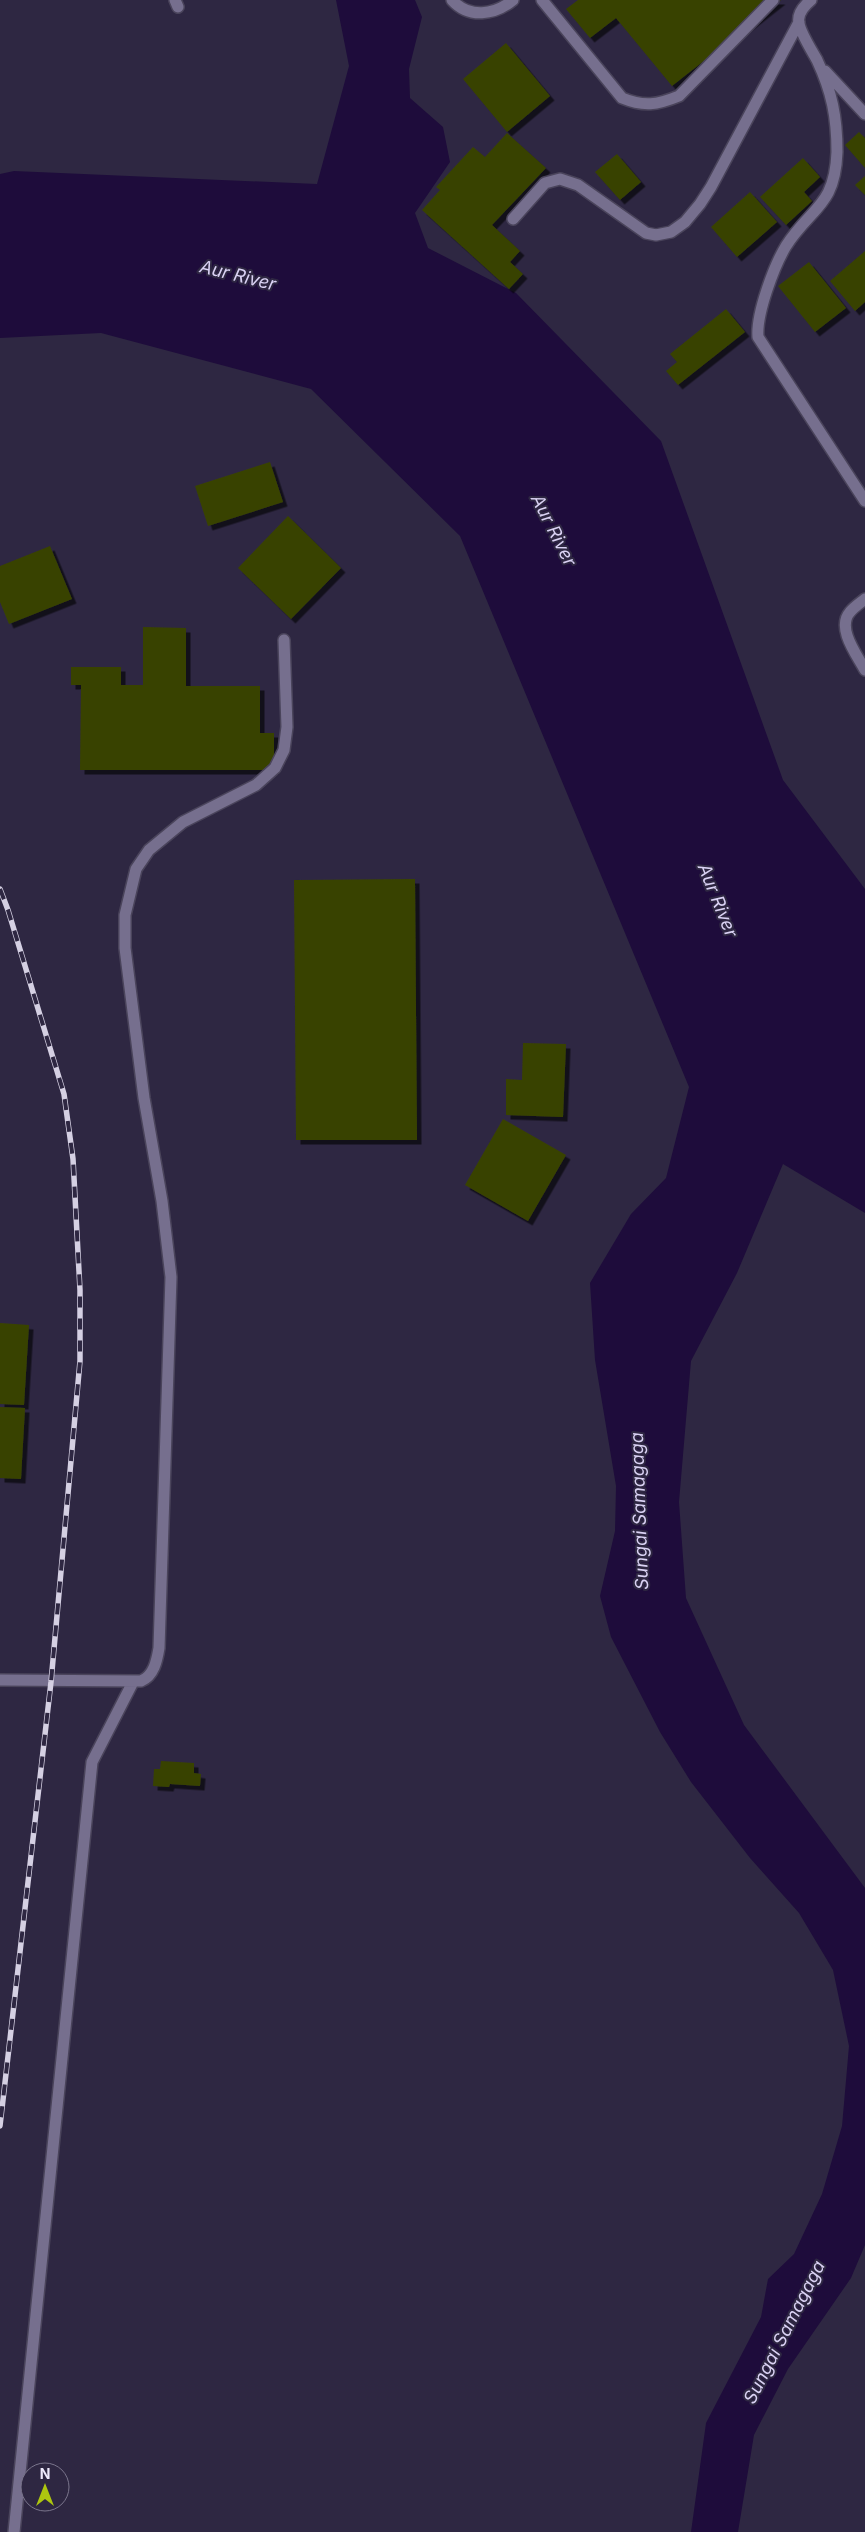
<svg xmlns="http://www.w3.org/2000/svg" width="865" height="2532" font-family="Inter,sans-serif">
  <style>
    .water { fill: #1e0c3b }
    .building { fill: #394300; filter: url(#shadow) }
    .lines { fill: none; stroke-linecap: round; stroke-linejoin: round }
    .service-casing { stroke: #4a445b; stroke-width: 14 }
    .service { stroke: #766f8e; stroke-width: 11 }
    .rail-casing { stroke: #d5d0e3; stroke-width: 5.5 }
    .rail { stroke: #2e2742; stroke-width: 4; stroke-dasharray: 11; stroke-linecap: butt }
    .labels { text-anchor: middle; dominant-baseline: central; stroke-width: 4; stroke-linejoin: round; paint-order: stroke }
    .water-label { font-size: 18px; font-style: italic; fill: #dad2f4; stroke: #2e2742 }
  </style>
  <defs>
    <filter id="shadow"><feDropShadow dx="4.5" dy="4.5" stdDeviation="0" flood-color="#0009"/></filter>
  </defs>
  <rect width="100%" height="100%" fill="#2e2742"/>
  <path class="water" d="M336,0h79l7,17 -13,52 1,29 33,29 7,35 -35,51 13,35 88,45 145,148 122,339 82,109v324l-82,-49 -46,109 -46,88 -12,141 7,96 58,127 121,163v357l-14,33 -63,91 -34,66 -16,97h-47l15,-109 55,-106 7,-38 26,-25 28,-60 20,-68 7,-80 -16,-76 -34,-57 -49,-55 -59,-76 -31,-50 -49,-95 -11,-41 15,-65 1,-45 -21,-126 -5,-77 41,-69 35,-36 23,-91 -229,-551 -149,-147 -210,-56 -101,5v-164l14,-3 303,13 32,-118z"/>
  <path class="building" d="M578,0h203l-109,86 -56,-68 -26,20 -24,-29z
    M506,43l44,53 -43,36 -44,-53z
    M859,132l6,6v30l-20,-23z
    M507,133l39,35 -54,57 28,26 -10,11 13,12 -14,15 -87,-79 18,-20 -4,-3 37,-40 12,10z
    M617,154l24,28 -21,18 -25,-28z
    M803,158l17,19 -16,15 8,9 -26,24 -26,-28z
    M865,176v19l-10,-10z
    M750,192l27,30 -40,35 -26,-30z
    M865,251v51l-10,9 -25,-30z
    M809,262l37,46 -31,24 -37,-46z
    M726,309l19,23 -67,53 -12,-14 11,-9 -7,-8z
    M270,462l13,40 -75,24 -13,-40z
    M288,516l53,52 -50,51 -53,-51z
    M50,546l22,53 -63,25 -9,-22v-36z
    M143,627l43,1v58h74v47h14v37h-194l1,-85h-10v-18h50v18h22z
    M415,879l2,261h-121l-2,-260z
    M523,1043l43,1 -3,73 -57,-2v-36l16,1z
    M503,1119l63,36 -38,66 -63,-36z
    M0,1323l29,2 -5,80 -24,-1z
    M0,1407l25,1 -4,71 -21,-1z
    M161,1761l33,2v10l7,1 -1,12 -30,-2 -1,3 -16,-1 1,-17h6z"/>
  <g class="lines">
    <g class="service-casing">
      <path id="service" d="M175,0l3,7
        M452,0c17,19 43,15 61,0
        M542,0l80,98c22,9 35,7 57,-2l94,-96
        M811,0c-6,5 -14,14 -12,23 1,9 13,28 18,37 15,32 20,57 20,92 -2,55 -26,55 -51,94 -12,20 -30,68 -28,91l107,164
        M825,71l40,43
        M513,219l32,-36 15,-4 18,6 68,48 10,2 15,-3 14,-10 15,-18 11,-17 88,-165
        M865,599c-5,4 -11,8 -15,13 -14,16 7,43 15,58
        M0,1680l141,1c13,-5 16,-21 18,-33l12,-371 -9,-76 -18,-103 -19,-150v-33l11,-46 13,-19 34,-28 73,-37 19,-17 9,-18 3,-23 -3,-87
        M14,2532l78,-770 41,-80"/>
    </g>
    <use href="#service" class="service"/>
    <g class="rail-casing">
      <path id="rail" d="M0,889l8,21 56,184 9,65 7,131v71l-29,321 -51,444"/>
    </g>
    <use href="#rail" class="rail"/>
  </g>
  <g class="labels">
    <g class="water-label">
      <text transform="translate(238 275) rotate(14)">Aur River</text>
      <text transform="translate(554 530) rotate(63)">Aur River</text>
      <text transform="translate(718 900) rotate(68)">Aur River</text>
      <text transform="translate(639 1511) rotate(-92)">Sungai Samagaga</text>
      <text transform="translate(784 2332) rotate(-63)">Sungai Samagaga</text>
    </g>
  </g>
  <g transform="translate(45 2487)"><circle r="24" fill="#2e2742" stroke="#7a758c"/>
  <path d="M0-4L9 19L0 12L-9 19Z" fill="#adc60f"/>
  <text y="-8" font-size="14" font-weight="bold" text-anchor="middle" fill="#ede9fb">N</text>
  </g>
</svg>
